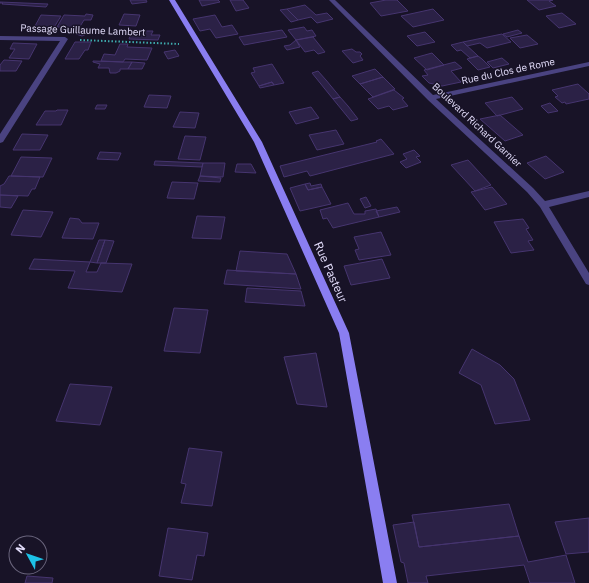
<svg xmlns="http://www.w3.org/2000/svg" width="589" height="583" font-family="'IBM Plex Sans',sans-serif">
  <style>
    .building { fill: #2b2146; stroke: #46356f }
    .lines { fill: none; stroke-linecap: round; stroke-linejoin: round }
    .path { stroke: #3eacae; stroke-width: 2; stroke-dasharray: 1.5 2; stroke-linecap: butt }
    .minor { fill: #4a4381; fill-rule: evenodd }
    .secondary { fill: #8a7ef1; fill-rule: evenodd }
    .labels { text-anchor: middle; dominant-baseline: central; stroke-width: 3; stroke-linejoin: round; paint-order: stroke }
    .far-street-label { font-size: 10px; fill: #e3ddfb; stroke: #181327 }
    .street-label { font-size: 12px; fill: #e3ddfb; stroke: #181327 }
  </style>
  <rect width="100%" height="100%" fill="#181327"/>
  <path class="building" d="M130,0h16l1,2 -15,2z
    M199,0h19l2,2 -18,4z
    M230,0h13l6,8 -13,3z
    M386,0h11l11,11 -27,5 -11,-13z
    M527,0h26l-4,1 7,5 -17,4z
    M0,2l48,2 -2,3 -44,-3 1,-1h-3z
    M305,5l11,10 11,-2 6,6 -16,4 -6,-6 -13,3 -11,-11z
    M287,9l11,11 -7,2 -11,-12z
    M433,9l11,11 -31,7 -12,-11z
    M562,13l14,11 -17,4 -13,-12z
    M86,14l7,1 -2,5h-7l-5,8 -22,-1 7,-12 21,1z
    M124,14l16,1 -4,11 -17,-1z
    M41,15l20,1 -8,13 -18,-3z
    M215,15l7,12 10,-2 6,9 -22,4 -6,-9 -10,2 -7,-12z
    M304,27l3,4 5,-1 4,6 -20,4 -8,-10z
    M88,28l5,3 -11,5 -6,-2z
    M282,30l5,7 -43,8 -5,-8z
    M518,30l4,3 -15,4 -4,-3z
    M132,31h21l-2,4h9l-2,5 -29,-1z
    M425,32l10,10 -18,4 -10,-10z
    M502,34l9,8 -24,6 -7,-5 -13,3 -4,-4z
    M527,35l11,9 -18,4 -10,-10z
    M313,37l12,15 -7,2 -4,-4 -9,2 -9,-12z
    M296,40l4,7 -13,3 -3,-4 6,-1z
    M75,42h16l-3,8h-3l-6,9h-14z
    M463,42l14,13 1,1 -8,2 -9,-8 -4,1 -6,-6z
    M13,43l24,1 -8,15 -20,-1 6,-9h-5z
    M120,44h8l-1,3 25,1 -5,12 -22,-1 -2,3 -22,-1 3,-7 11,1z
    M352,49l4,3h4l2,2 -2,2 3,4 -10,3 -11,-12z
    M175,50l4,6 -11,3 -4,-7z
    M432,53l12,12 -17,5 -13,-12z
    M478,56l4,3 8,8 -12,3 -11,-11z
    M502,58l7,6 -16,4 -6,-6z
    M4,60l18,1 -6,10h-16v-6z
    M93,61l30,1h9l-4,7h-8v2l-4,2h-6l-1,-5h-11l2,-4 -7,-2z
    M132,62l13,1 -3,6h-14z
    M455,62l7,6 -11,3 10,11 -19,4 -13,-3 -7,-7 6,-1 -4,-5z
    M272,64l12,19 -10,2 -2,-3 -13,4 -8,-13 4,-1 -2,-4z
    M375,69l8,8 -23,7 -8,-8z
    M318,71l8,9 14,17 -7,2 -21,-26z
    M383,77l12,12 -22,8 -13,-13z
    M272,82l2,3 -14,3 -1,-2z
    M578,84l11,10v5l-23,5 -1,-2 -3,1 -7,-6 3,-1 -6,-6z
    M394,90l10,8 -2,1 6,7 -15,4 -4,-4 -11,3 -10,-10z
    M149,95l22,1 -4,12 -23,-1z
    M340,97l8,9 10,13 -7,2 -18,-22z
    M512,97l11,12 -26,7 -12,-13z
    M550,103l8,8 -10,2 -7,-7z
    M97,105h10l-2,4h-10z
    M311,107l8,11 -23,6 -7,-12z
    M57,110h11l-7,15h-25l9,-14h11z
    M180,112l19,1 -4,15 -22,-1z
    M500,115l23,20 -18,6 -25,-22z
    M336,130l8,14 -27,6 -8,-15z
    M22,134l26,1 -8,15h-27z
    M185,136l21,1 -6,23 -22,-1z
    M381,139l13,15 -84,22 -3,-5 -23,6 -4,-11 97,-24 -1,-1z
    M414,150l6,6 -4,1 5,5 -15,6 -6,-6 7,-3 -4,-5z
    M100,152l21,1 -3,7 -21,-1z
    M546,156l18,16 -19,7 -18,-16z
    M21,157l31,1 -9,19 -32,-1z
    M468,160l23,25 -16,6 -24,-26z
    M155,161l48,2 -1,4 -48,-2z
    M203,163h22l-2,14 -23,-1z
    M237,164h14l5,9 -21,-1z
    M9,176h2l29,1 -5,12h-3l-4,7 -28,-1v-9l4,-2z
    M200,176l21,2 -1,4 -22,-1z
    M172,182l26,1 -4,16 -27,-1z
    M310,183l1,3 10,-2 1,3 -14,3 -3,-6z
    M305,184l3,6 14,-3 9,17 -31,7 -10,-23z
    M492,187l15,17 -22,6 -14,-18z
    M0,195l18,1 -7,12 -11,-1z
    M366,197l5,9 -6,2 -5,-9z
    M348,203l6,11h11v-3l11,-2 3,8 -46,11 -6,-10 -4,1 -3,-9z
    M397,207l3,5 -21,5 -3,-6z
    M23,210l30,2 -12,25 -30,-2z
    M197,216l28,1 -4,22 -29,-1z
    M70,218l9,1 3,4h17l-6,16 -31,-1z
    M523,219l6,9 -3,1 7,11 -5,1 6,9 -23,3 -17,-31z
    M381,232l10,23 -32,5 -4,-10 4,-1 -5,-12z
    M99,240h6l-8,23 -7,-1z
    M105,240l9,1 -8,22h-9z
    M240,251l47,3 9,20 -60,-3z
    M34,259l56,3 -4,10h11l4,-9 31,1 -10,28 -54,-4 7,-17 -46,-2z
    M382,259l8,19 -39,7 -7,-19z
    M227,270l69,4 5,15 -77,-5z
    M247,288l54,3 4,15 -60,-4z
    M174,308l34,2 -8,43 -36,-2z
    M472,349l28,16 14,14 16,41 -35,4 -14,-39 -22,-12z
    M316,353l11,54 -30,-3 -13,-47z
    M70,384l42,3 -12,38 -44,-4z
    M189,448l33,4 -10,54 -31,-3 5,-19 -5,-1z
    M509,504l10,32 -100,11 -7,-32z
    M589,518v34l-23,2 -11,-32z
    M414,522l5,25 100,-11 9,26 38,-7 9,28h-45l-6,-18 -98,11 2,7h-20l-4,-20 -3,-1 -8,-37z
    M168,528l40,5 -4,23 -7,-1 -5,25 -33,-4z
    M27,576l26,2 -1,5h-27z"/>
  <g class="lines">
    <path class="path" d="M80,40l99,4"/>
    <path class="minor" d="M329,0h6l98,95 156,-33v4l-153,33 97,89 12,13 44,-10v6l-40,10 40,66v12l-3,-1 -46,-77 -13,-15 -99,-92z
      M0,36l65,1 3,2 -65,103 -3,1v-9l60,-93 -60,-1z"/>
    <path class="secondary" d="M169,0h6l87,142 87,191 48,250h-14l-44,-250 -85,-191z"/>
  </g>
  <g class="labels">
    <g class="far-street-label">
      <text transform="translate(83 30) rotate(2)">Passage Guillaume Lambert</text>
      <text transform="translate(508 71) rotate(-12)">Rue du Clos de Rome</text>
      <text transform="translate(477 125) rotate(43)">Boulevard Richard Garnier</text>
    </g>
    <g class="street-label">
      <text transform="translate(331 272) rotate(66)">Rue Pasteur</text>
    </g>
  </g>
  <g transform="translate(28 555) rotate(310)"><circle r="19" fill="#181327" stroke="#69647c"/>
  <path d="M0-3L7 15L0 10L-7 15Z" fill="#1dc2e7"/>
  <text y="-6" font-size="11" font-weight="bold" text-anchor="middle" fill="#e3ddfb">N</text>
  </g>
</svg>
